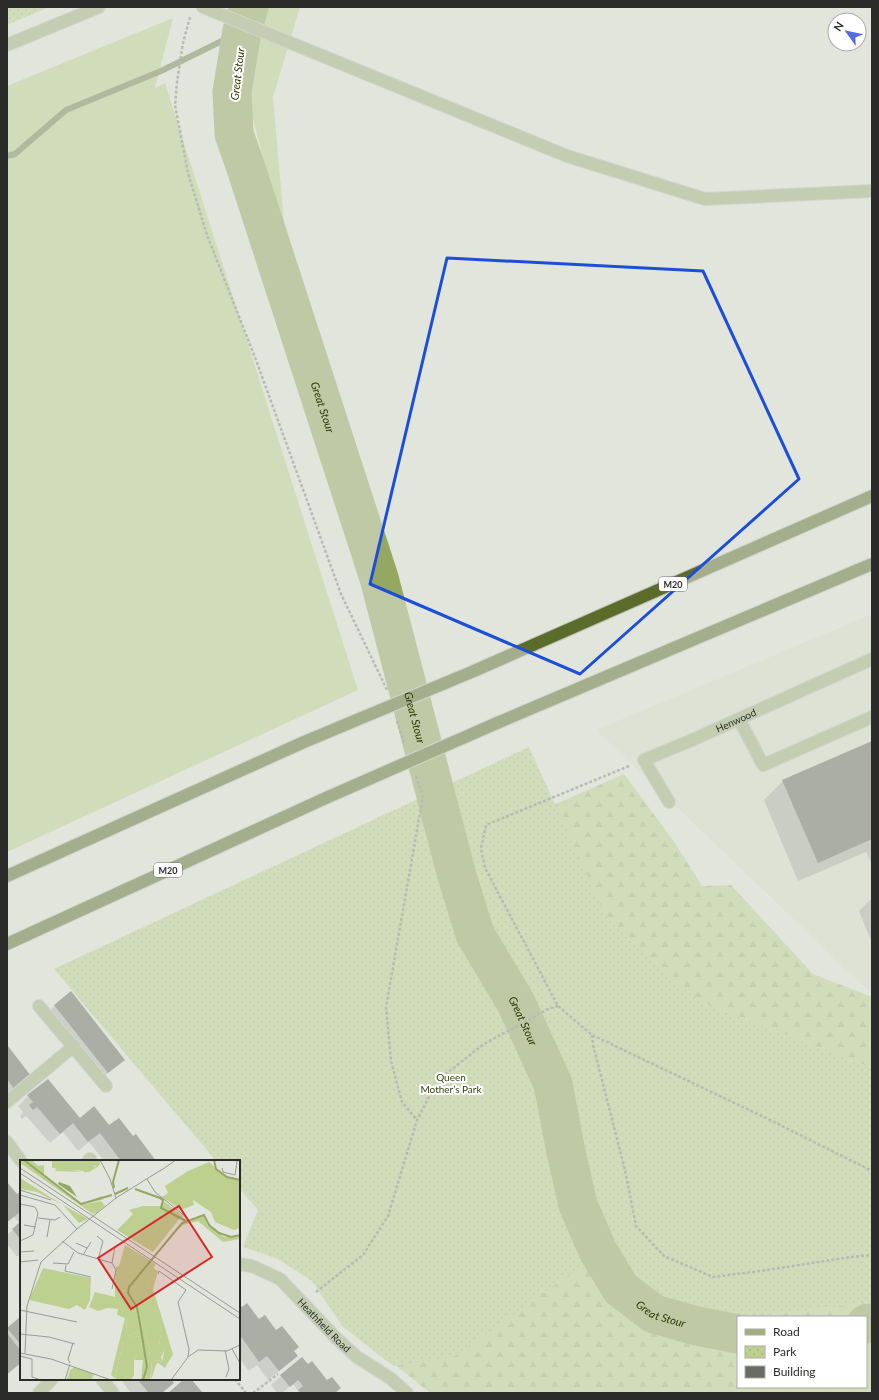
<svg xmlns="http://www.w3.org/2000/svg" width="879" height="1400" font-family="Lato,sans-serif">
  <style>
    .built { fill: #d7ddcd }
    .grass { fill: #bdd090 }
    .forest { fill: url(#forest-firs) }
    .park { fill: url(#park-dots) }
    .shadow { fill: #0003 }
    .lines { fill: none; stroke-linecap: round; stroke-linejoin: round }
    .stream { stroke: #748252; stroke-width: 6 }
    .river { stroke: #94a763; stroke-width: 39 }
    .building { fill: #686b63 }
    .minor-casing { stroke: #bdc0b8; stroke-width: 14 }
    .highway-casing { stroke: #bdc0b8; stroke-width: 14 }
    .path { stroke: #868882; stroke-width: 2.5; stroke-dasharray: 3 2; stroke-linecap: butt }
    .minor { stroke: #a0af7e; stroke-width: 12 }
    .highway { stroke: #5b6b2a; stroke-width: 12 }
    .highway-bridge-casing { stroke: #bdc0b8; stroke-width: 14; stroke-linecap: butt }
    .highway-bridge { stroke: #5b6b2a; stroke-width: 12 }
    .marked { fill: none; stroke: #1d4ed8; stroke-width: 3; stroke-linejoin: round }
    .labels { text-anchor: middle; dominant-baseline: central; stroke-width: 4; stroke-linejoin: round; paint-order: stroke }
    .shield { fill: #fff; stroke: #6b6b69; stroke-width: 1 }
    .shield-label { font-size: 9px; font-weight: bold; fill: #2b2c29 }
    .street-label { font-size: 10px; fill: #2b2c29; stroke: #fff }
    .park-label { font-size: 10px; fill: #34400c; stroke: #fff }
    .water-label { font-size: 11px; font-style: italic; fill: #2c3802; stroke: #fff }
    .inset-river { fill: none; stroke: #94a763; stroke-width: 2 }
    .inset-road { fill: none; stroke: #999b94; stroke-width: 1 }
    .view { fill: #d62828; fill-opacity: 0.15; stroke: #d62828; stroke-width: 2 }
    .inset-edge { fill: none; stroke: #2b2c29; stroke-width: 2 }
  </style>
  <defs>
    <pattern id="forest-firs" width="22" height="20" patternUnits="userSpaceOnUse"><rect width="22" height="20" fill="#bdd090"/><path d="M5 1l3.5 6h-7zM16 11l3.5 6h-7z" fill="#a3b37c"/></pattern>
    <pattern id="park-dots" width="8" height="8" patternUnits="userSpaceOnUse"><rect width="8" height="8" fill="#bdd090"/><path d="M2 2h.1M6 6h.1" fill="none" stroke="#a3b37c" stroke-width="1.8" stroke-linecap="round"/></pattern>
  </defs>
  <rect width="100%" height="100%" fill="#e2e5dc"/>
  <path class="built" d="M872,614v380l-276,-264z"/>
  <path class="grass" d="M260,7h40l-27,90 13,148 -42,-161 9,-51z
    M173,18l-18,70 10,-5 193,607 -351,162v-766z"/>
  <path class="forest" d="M624,774l51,69 27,43 29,-1 82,89 59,23v71l-172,-66 -93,-83 -115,-87z
    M559,1181l102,116 80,20h-3v70h128v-70h-111l117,-15v88l-2,3h-440l-36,-29z"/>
  <path class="park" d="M7,7h42l-42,18z
    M529,747l78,172 93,83 172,66v234l-117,15h-14l-80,-20 -55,-48 -151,107 -62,10 -51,-40 -30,-45 -34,-22 -35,-12 15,-37 -19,-22v-27h-23l-162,-192z"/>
  <path class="shadow" d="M872,742v123l-6,-13 -68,29 -34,-81 19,-19z
    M872,898v45l-13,-32z
    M55,1005l64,59 -16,13 -53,-67z
    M7,1049l23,27 -23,19z
    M28,1096l51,23 30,8 24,11 22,23h-51l-15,-19 -11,9 -15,-19 -13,11 -24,-27 -4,3 -2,-3 3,-4 -5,-6z
    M7,1184l9,10 5,2v58l-4,3 -10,-13v-9l13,-11 -6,-7 -7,6z
    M239,1304l3,4 17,12 38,36 -29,24 -11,-15 -8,6 -10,-13z
    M21,1317v40l-3,3 2,2 -13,13v-46z
    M302,1358l6,8 19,15 7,12h-38l2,-2 -5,-7 -11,9h-5l-6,-8z
    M117,1379h53l3,4 -11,10h-31l-10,-13 -2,1z"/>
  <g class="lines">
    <path class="stream" d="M7,156l8,-2 51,-44 95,-39 81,-40"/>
    <g class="river">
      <path id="s1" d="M249,7l-7,24 -10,61 2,42 11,31 134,413 78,298 18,58 41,69 37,81 13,68 12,53 20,46 23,38 33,25 43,12 41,8"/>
      <path d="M866,1324l6,-1"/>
    </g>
  </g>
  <path class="building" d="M872,741v98l-54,24 -36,-83z
    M71,991l54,69 -17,13 -54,-68z
    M8,1046l23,30 -17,13 -7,-10v-32z
    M48,1079l32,39 14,-12 15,19 10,-7 14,18 3,-2 20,27h-35l-21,-28 -12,9 -15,-19 -13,11 -23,-27 -4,3 -4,-5 4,-3 -6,-7z
    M7,1182l10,12 3,-2 1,2v22l-2,-3 -12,9z
    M21,1221v19l-9,-11z
    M239,1303l3,4 5,-4 12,16 6,-4 11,15 6,-4 17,21 -5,4 4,5 -19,15 -12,-15 -8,6 -20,-28z
    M21,1316v29l-14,-17z
    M7,1333l14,18v6l-2,2 2,4 -14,11z
    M302,1357l6,7 4,-3 15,19 5,-3 9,11 -6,5h-34l-3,-3 5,-4 -5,-6 -8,7 -10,-12z
    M137,1379h34l3,4 -12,10h-13z
    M184,1379h7l12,14h-35z"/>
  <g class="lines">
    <g class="minor-casing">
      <g id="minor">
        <path d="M203,7l364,149 138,43 167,-8"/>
        <path d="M7,45l92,-38"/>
        <path d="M739,719l24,46 109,-48"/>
        <path id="s2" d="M669,802l-25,-42 48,-20 180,-81"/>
        <path d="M39,1006l67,80"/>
        <path d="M7,1102l67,-56"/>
        <path d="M7,1142l14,19"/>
        <path d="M88,1161l2,-2"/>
        <path id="s3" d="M239,1264l13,2 28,13 57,60 20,18 33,21 17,15"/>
        <path d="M102,1379l11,14"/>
        <path d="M39,1393l13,-14"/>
      </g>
    </g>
    <g class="highway-casing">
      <path id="highway" d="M474,671l398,-175
        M497,723l375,-159
        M7,876l297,-134
        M7,944l321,-147"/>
    </g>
    <path class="path" d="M190,17l-7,26 -6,39 -2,23 13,68 19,62 49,125 85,234 46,96
      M397,721l8,24
      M629,766l-143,59 -5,23 4,20 73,138 34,29 174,83 106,53
      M416,776l7,20 -37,211 5,54 11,41 15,18
      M592,1035l1,10 32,125 11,56 28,30 49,21 54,-7 84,-13 21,-2
      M316,1292l47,-37 25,-39 29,-96 12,-23 18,-24 37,-29 64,-35 10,-3
      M235,1379l11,14
      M253,1393l25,-19"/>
    <use href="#minor" class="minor"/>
    <use href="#highway" class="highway"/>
    <g class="highway-bridge-casing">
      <path id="highway-bridge" d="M304,742l170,-71
        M328,797l169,-74"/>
    </g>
    <use href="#highway-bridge" class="highway-bridge"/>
  </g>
  <path d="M0 0H879V1400H0ZM447,258l256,13 96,208 -219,195 -210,-90z" fill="#e2e5dc" fill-opacity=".55" fill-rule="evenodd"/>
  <path class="marked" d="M447,258l256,13 96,208 -219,195 -210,-90z"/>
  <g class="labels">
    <g class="shield">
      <rect x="659" y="577" width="28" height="14" rx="3"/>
      <rect x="154" y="863" width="28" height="14" rx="3"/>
    </g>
    <g class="shield-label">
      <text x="673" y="584">M20</text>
      <text x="168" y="870">M20</text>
    </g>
    <g class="street-label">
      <text stroke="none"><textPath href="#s2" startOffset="149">Henwood</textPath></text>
      <text stroke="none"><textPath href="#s3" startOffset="108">Heathfield Road</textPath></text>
    </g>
    <g class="park-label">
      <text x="451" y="1077">Queen<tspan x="451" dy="12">Mother’s Park</tspan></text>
    </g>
    <g class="water-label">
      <text transform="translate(237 74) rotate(-83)">Great Stour</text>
      <text stroke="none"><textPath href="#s1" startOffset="416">Great Stour</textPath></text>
      <text stroke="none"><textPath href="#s1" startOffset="740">Great Stour</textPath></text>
      <text stroke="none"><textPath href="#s1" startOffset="1064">Great Stour</textPath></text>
      <text stroke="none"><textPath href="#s1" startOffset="1400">Great Stour</textPath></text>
    </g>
  </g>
  <g transform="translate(20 1160)">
    <rect width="220" height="220" fill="#e2e5dc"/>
    <path d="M136,35l28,22 -4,1 -27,34 -36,-22 16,-16 -4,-4 14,-4h19v-5zM81,41l4,5 -9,7 -10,-9zM184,56l3,9 17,12 16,-1v3l-17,3 -25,-21 -15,4 -8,7 8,-9zM110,148h5l5,24 -13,4 -1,-25zM120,176l3,18h-6l-3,6v15l-3,5h-12l-4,-2 8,-35 3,-4zM55,207l19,7 -3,6h-24l3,-10z" fill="#bdd090"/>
    <path d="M0,0h12l6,6 6,-1v10l37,29 21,-8 2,3 -18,5 10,9 -3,1 -73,-51zM73,0h8l-2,6 -10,6 -34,-1 2,-4 26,5 5,-6 8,1zM0,18l43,27 25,14 -9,4 -16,-18 -26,-13 -17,-3zM129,105l9,6 -5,18 20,65 -8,14 -7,-5 -2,2 -5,15 1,-18 6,-2 4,2 3,-14 -6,-3 3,-18 -8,-15 -7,-28zM95,120l17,2 -1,16 7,9 12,42 -4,31h-5l2,-20h-9l3,-6h6l-3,-18 -13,3 -4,4 -8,35 -4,-3 14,-57 -8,-3 1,-6 -11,-1 -9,3 -9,-4 6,-15 20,5zM110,148h5l5,24 -13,4 -1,-25z" fill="#bdd090" fill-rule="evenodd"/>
    <path d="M32,0h47v4l-14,7 -33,-3zM23,108l48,10 -1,22 -5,10 -8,-5 -8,4 -40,-9z" fill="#bdd090"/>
    <path d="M189,2l17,15 10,1 4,4v46l-6,2 -19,-8 -4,-10 -18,-12 1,5 -13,5 -19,-13 6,-4 -3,-7 23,-15zM105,85l31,19 -7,11 -2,9 8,28 7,15 -3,18 7,3 -5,9 2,5 -5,-2 -6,2 -2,18h-4l4,-31 -12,-42 -7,-9 -1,-10 -15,-8 1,-13 3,-1z" fill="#bdd090"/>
    <path d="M39,22l11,4 7,11 -19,-13z" fill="#94a763"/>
    <path class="inset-river" d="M4,0l57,44 31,-9M194,0l2,9 11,8 13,3M94,28l-1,-6 6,-22M115,29l25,9 3,2 -2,8 25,13M95,34l13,-6M123,220l4,-13 -6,-37 -4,-23 -9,-14 1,-6 53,-64 22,-8 5,10 10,8 12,4 9,-2"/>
    <path class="inset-road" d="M80,0l10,19 6,19M208,0l12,1M0,8l220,145M202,8l1,4 12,3 2,-14M140,11l16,-11M0,13l220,146M127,19l8,13 31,25M0,30l31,10M0,35l35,10 22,24 39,-31 45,-28M0,44l15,3 3,6 -5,22 -13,6M18,58l17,2 5,-3M4,65l12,2M77,76l6,5 -5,19M27,77l3,-17M42,81l16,12 34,10 4,7 -4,19M56,83l11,5M0,92l14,-1M63,95l8,-13M0,102l18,-2M33,103l15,1 6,-12M92,103l3,-17M46,105l-1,6 26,6M138,114l1,-3 27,19 -8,12 11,47 -1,8M0,150l57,12M0,174l29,3 26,7M212,189l8,14M205,190l4,19 -3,8M0,193l31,6 60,21M5,193l2,-47 14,-44 36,-33M0,196l12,3v18l9,3M50,203l-2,-4 5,-16M45,220l5,-16M151,220l17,-23 10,-7 29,1 13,-6"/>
    <path class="view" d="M159,46l33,51 -81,52 -33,-51z"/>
    <rect width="220" height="220" class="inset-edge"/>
  </g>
  <rect width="879" height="1400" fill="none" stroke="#2b2c29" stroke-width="16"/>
  <rect x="737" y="1316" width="130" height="72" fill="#ffffff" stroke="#aaaba9"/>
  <rect x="745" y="1329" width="20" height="6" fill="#a0af7e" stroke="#aaaba9"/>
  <text x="773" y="1336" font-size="12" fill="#2b2c29">Road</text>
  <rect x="745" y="1346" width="20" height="12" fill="url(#park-dots)" stroke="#aaaba9"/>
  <text x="773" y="1356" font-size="12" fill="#2b2c29">Park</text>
  <rect x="745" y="1366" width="20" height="12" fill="#686b63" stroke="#aaaba9"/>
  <text x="773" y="1376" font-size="12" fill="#2b2c29">Building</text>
  <g transform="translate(847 32) rotate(303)"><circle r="19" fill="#ffffff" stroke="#aaaba9"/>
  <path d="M0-3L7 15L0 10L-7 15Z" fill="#546adf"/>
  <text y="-6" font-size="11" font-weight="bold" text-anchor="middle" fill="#2b2c29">N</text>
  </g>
</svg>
